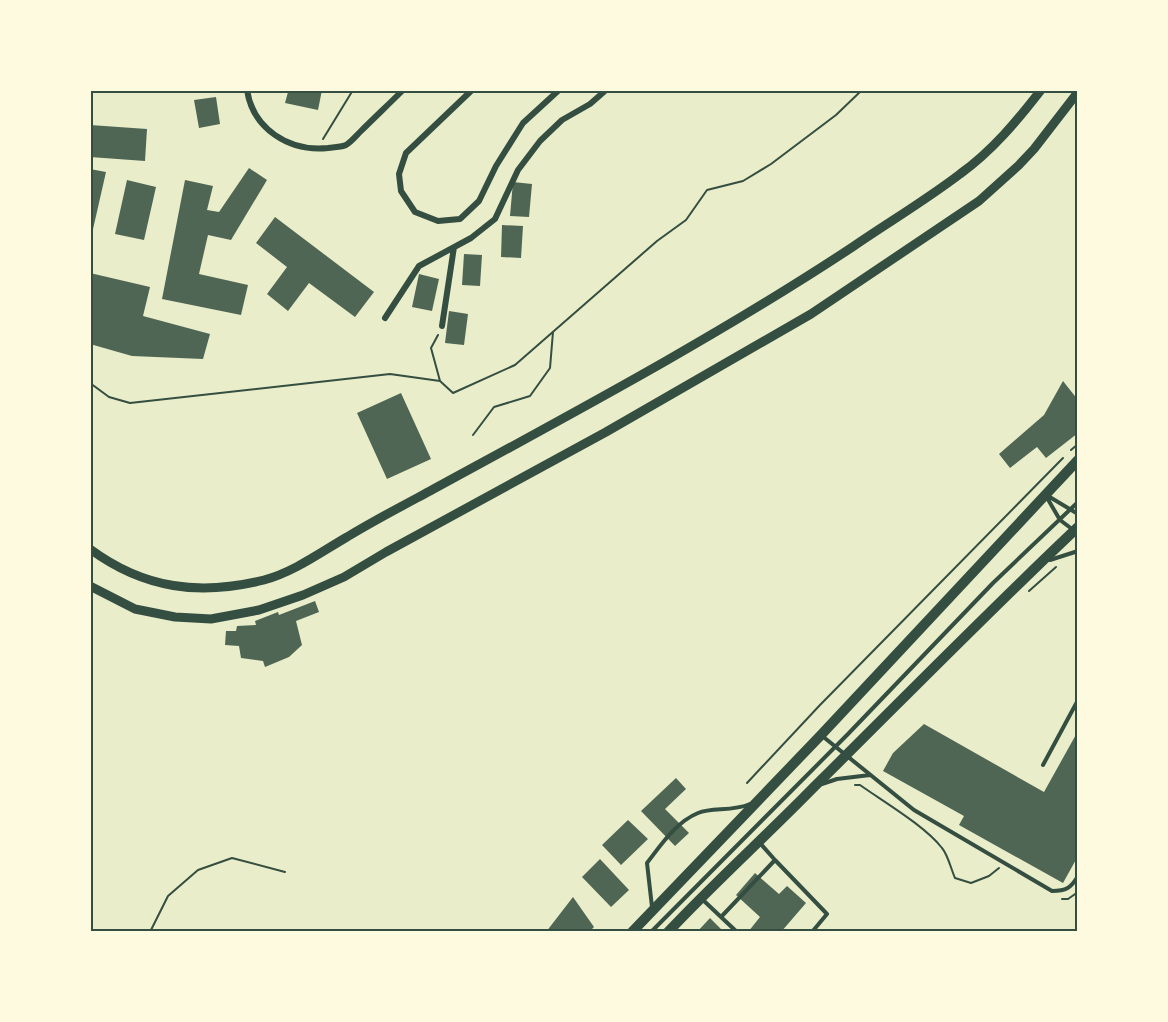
<svg xmlns="http://www.w3.org/2000/svg" width="1168" height="1022" font-family="'Noto Serif',serif">
  <style>
    .building { fill: #4f6655 }
    .lines { fill: none; stroke-linecap: round; stroke-linejoin: round }
    .path { stroke: #344e41; stroke-width: 2 }
    .service { stroke: #344e41; stroke-width: 4 }
    .minor { stroke: #344e41; stroke-width: 6 }
    .secondary { stroke: #344e41; stroke-width: 9 }
    .primary { stroke: #344e41; stroke-width: 10 }
    .neatline { fill: none; stroke: #344e41; stroke-width: 2 }
  </style>
  <rect width="100%" height="100%" fill="#e9edc9"/>
  <path class="building" d="M283,90h39l-4,20 -33,-7 3,-11z
    M216,97l4,27 -21,4 -5,-28z
    M90,125l57,4 -2,32 -55,-4z
    M249,168l18,12 -36,60 -23,-5 -9,39 49,11 -7,30 -79,-16 23,-119 28,6 -6,24 12,2z
    M90,169l16,3 -15,66h-1z
    M127,180l29,7 -12,53 -29,-6z
    M513,182l19,2 -3,33 -19,-1z
    M275,217l99,75 -19,25 -46,-34 -21,28 -21,-17 20,-27 -31,-24z
    M502,225l21,1 -2,32 -20,-1z
    M464,254l18,1 -2,31 -18,-1z
    M90,273l60,14 -7,29 67,18 -7,25 -71,-3 -42,-12z
    M419,274l20,5 -7,32 -20,-4z
    M449,311l19,3 -4,31 -19,-2z
    M1063,381l15,19v33l-32,25 -9,-11 -27,21 -11,-14 45,-39z
    M401,393l30,66 -44,20 -30,-66z
    M315,601l4,11 -23,9 6,24 -13,12 -24,10 -2,-6 -22,-3 -2,-12 -14,-1 1,-14h10l1,-5 19,-1 -1,-4 23,-9 1,3z
    M924,724l120,68 34,-61v125l-15,27 -104,-58 5,-9 -81,-45 10,-18z
    M676,778l10,11 -21,20 24,24 -14,13 -34,-35z
    M628,820l20,19 -27,26 -19,-20z
    M600,859l29,31 -18,17 -29,-30z
    M755,873l24,21 8,-8 19,17 -25,29h-33l12,-15 -24,-22z
    M573,897l21,30 -5,5h-43z
    M710,918l14,14h-27z"/>
  <g class="lines">
    <path class="path" d="M323,139l30,-49
      M438,335l-7,13 9,33 13,12 62,-28 142,-124 29,-21 21,-30 36,-9 28,-17 65,-49 26,-25
      M90,383l19,14 21,6 260,-29 50,7
      M473,435l21,-28 36,-11 20,-28 3,-36
      M1071,450l7,-6
      M1029,591l27,-24
      M747,783l73,-78 243,-247
      M855,785h5c24,17 65,41 82,63 6,7 9,21 13,30l16,5 18,-7 10,-8
      M1062,899h6l10,-7
      M150,932l18,-36 30,-26 34,-12 53,14"/>
    <path class="service" d="M1046,496l14,24 12,9
      M1048,496l30,18
      M1050,560l28,-9
      M821,735l93,75 138,81c14,0 19,-3 26,-15
      M1043,765l35,-65
      M822,784l15,-5 33,-4
      M775,860l52,54 -15,18
      M703,900l18,17 54,-57 -16,-18
      M652,907l-5,-44c14,-18 29,-41 51,-50 15,-6 34,-1 52,-9
      M721,917l16,15
      M651,932l197,-198 145,-151 85,-81"/>
    <path class="minor" d="M247,90c6,39 42,62 81,58 5,-1 14,-1 18,-3 5,-3 10,-9 14,-13 14,-14 29,-28 43,-42
      M472,90l-66,63 -7,21 2,17 14,21 23,9 22,-2 19,-18 17,-35 27,-43 36,-33
      M385,318l34,-52 52,-28 24,-19 23,-49 22,-29 22,-21 28,-16 16,-14
      M442,326l12,-79"/>
    <path class="secondary" d="M90,549c54,40 110,47 174,31 30,-8 57,-28 83,-43 28,-17 55,-31 83,-46 143,-78 288,-155 424,-245 35,-24 72,-46 106,-72 32,-23 57,-53 81,-84
      M90,586l45,23 40,8 36,2 48,-9 44,-15 41,-18 42,-25 220,-120 205,-118 168,-113 40,-36 15,-16 44,-57"/>
    <path class="primary" d="M632,932l189,-197 257,-275
      M668,932c47,-50 97,-95 145,-144 88,-87 175,-176 265,-261"/>
  </g>
  <rect width="1168" height="1022" fill="none" stroke="#fefae0" stroke-width="183"/>
  <rect x="92" y="92" width="984" height="838" class="neatline"/>
</svg>
